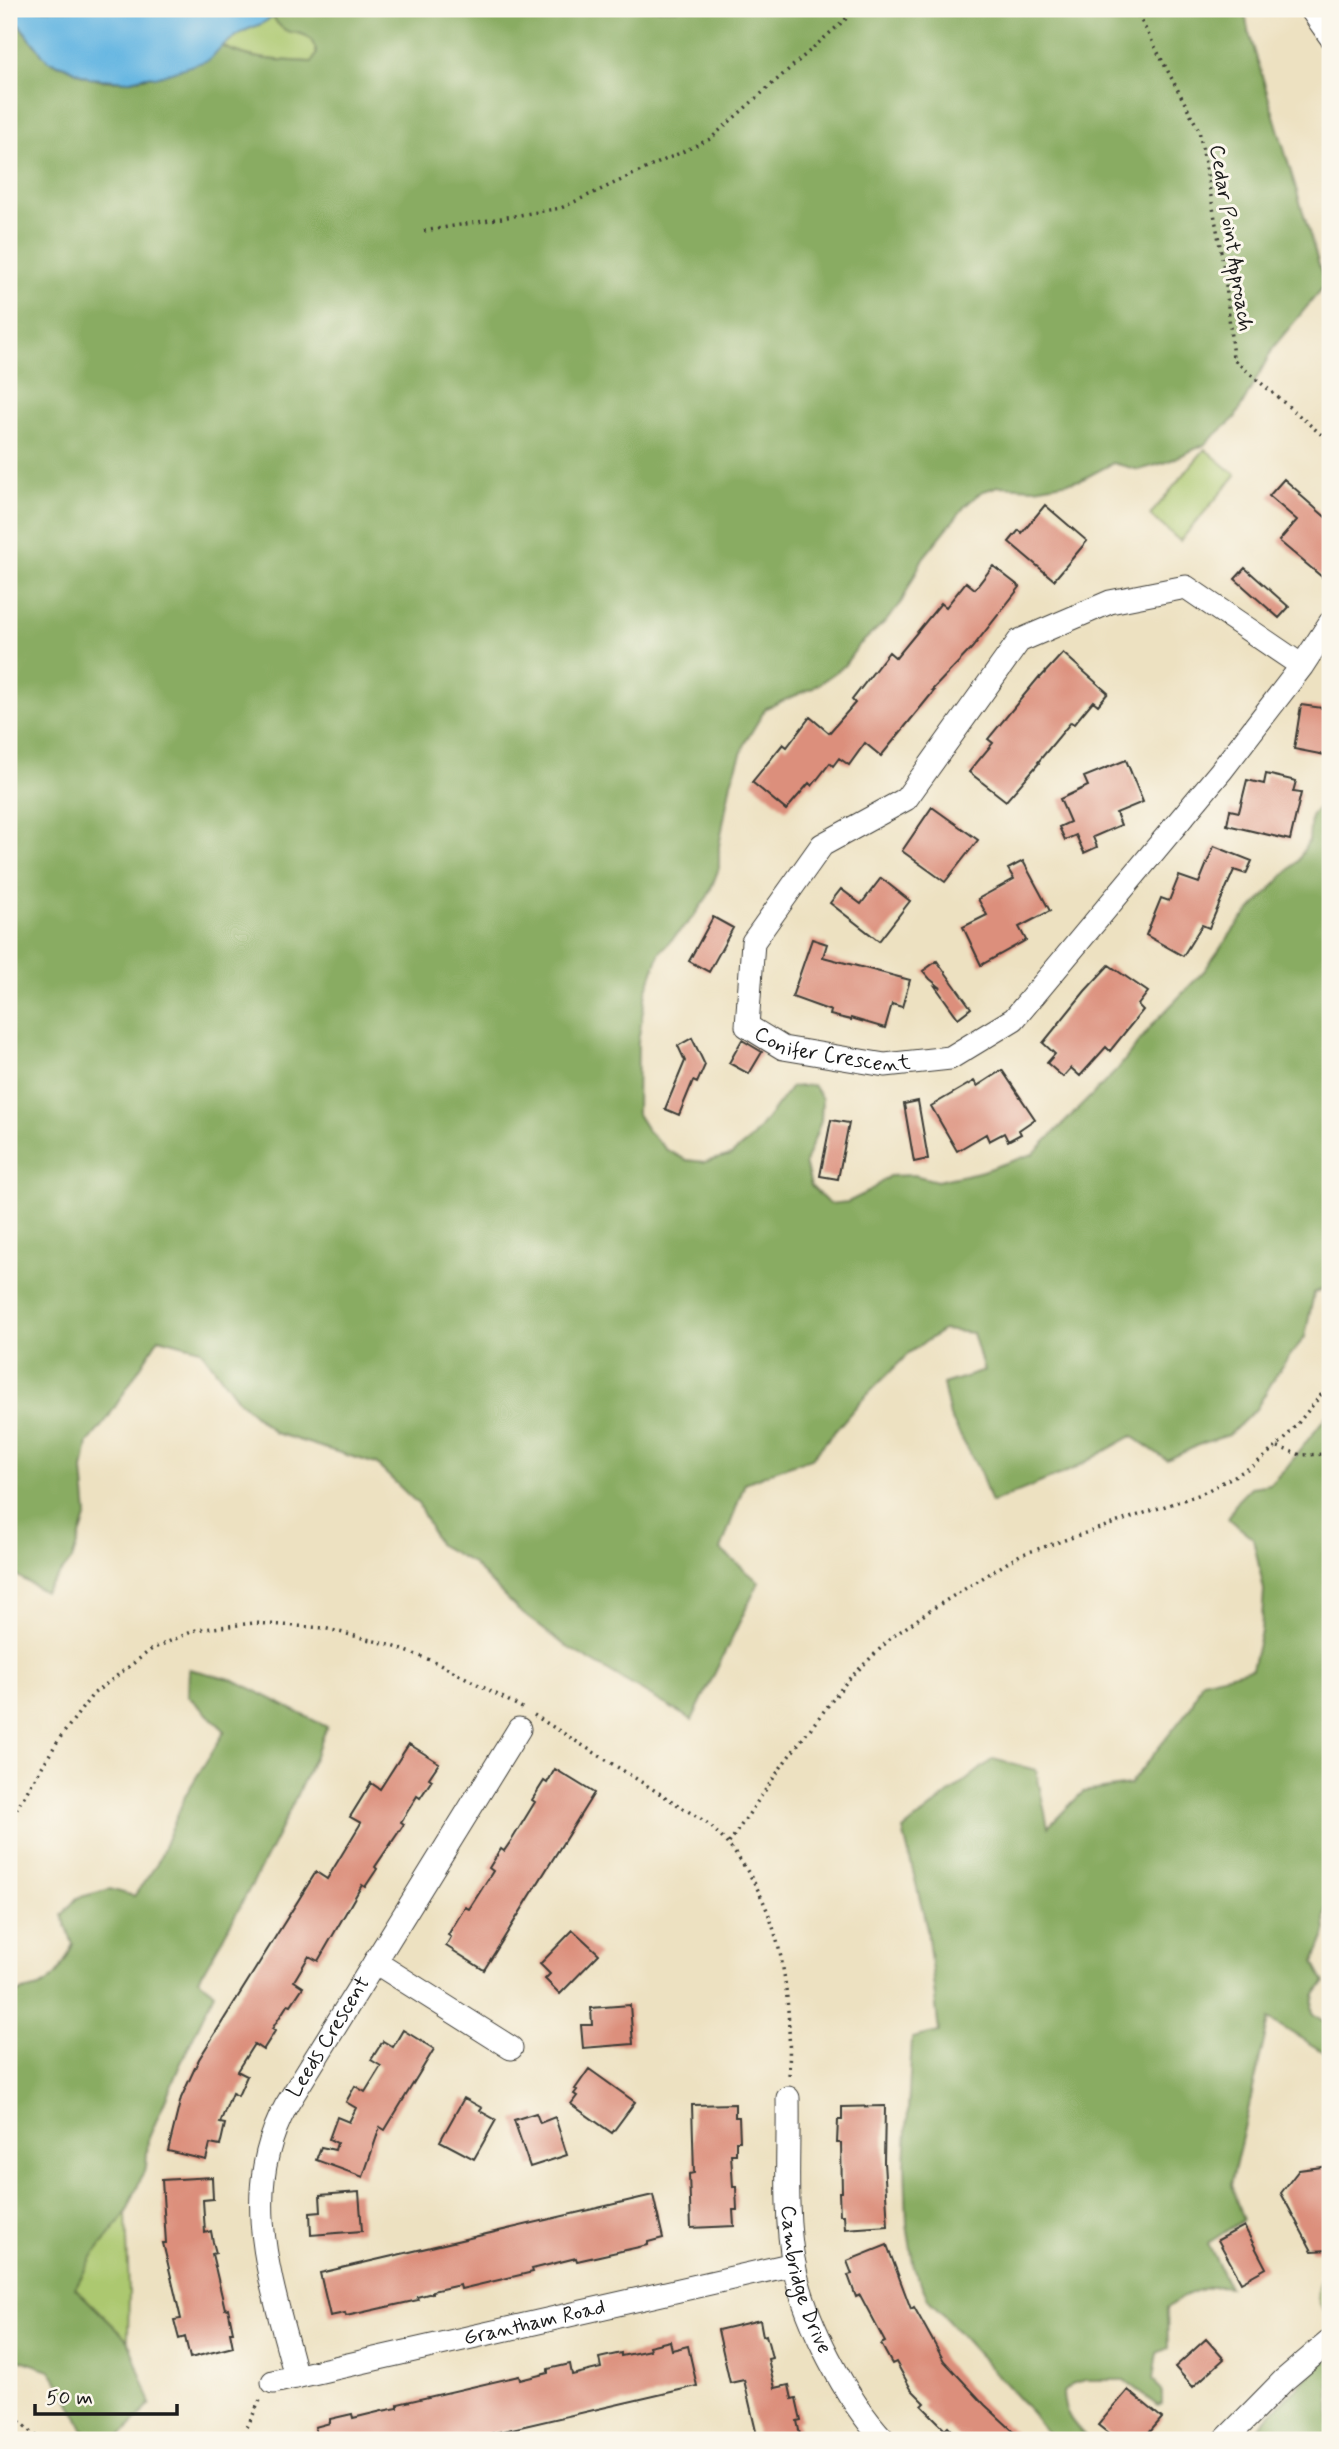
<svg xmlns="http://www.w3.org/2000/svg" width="1339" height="2449" font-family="Mynerve,sans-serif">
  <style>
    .green { fill: #acc86f; stroke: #647246; stroke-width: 2 }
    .forest { fill: #89ac62; stroke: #52643f; stroke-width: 2 }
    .water { fill: #67b7e2; stroke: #426a7f; stroke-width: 2 }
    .building { fill: #dc8f7c }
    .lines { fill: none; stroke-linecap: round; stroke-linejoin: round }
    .minor-casing { stroke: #3b3a35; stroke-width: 25 }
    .path { stroke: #3b3a35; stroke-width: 3.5; stroke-dasharray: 2 5; stroke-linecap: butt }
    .minor { stroke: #fff; stroke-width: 23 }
    .labels { text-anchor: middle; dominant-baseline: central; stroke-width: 6; stroke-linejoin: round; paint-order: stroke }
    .street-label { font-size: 21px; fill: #1c1c1c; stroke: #fbf7ec }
  </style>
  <rect width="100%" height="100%" fill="#fbf7ec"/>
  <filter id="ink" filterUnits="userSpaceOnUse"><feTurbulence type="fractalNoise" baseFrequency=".0143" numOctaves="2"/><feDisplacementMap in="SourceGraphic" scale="14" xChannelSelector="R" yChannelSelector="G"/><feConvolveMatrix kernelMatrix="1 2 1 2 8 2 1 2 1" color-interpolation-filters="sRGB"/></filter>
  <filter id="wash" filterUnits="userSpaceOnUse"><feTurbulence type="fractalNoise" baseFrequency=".00686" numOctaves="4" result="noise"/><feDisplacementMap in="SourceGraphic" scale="28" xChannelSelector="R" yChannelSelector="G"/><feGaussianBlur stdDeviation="1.57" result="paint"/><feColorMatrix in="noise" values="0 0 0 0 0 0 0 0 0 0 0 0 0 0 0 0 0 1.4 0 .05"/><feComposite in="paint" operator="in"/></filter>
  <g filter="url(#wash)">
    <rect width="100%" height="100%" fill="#ede1c1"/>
    <path class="green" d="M273,16c4,5 7,10 12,13 16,8 33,2 31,29l-4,4c-29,-1 -64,-2 -90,-16l22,-15z
      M1205,449l31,26 -56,66 -30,-26z
      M126,2213l3,79 -1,48 -53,-52 17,-31z
      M1330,2270v46l-1,1c-14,-15 -17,-34 1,-47z"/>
    <path class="forest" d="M286,9h958l4,20 77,256 -50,60 -40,73 -31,27 -37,17 -28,8 -26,-7 -32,17 -46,8 -36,-2 -18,6 -16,14 -42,52 -21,43 -15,19 -29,26 -14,20 -31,22 -47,20 -20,33 -15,41 -12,64v22l-11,28 -15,21 -33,35 -14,40 -8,50 -1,72 10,16 20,20 19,10 19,2 26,-7 21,-17 39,-51 22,-2 9,14 -1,22 -16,42 6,23 18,18 19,-2 20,-10 21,-16 25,-1 23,6 42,-9 54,-18 84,-84 36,-46 51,-53 36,-50 58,-60 11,-21 2,-24 19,-22v494l-3,-1 -13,6 -9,44 -24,30 -25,42 -27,26 -26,8 -36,17 -35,-24 -61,34 -80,33 -11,-31 -30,-55 -7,-33 41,-13 -11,-38 -30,-3 -34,23 -50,50 -47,55 -35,12 -32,13 -24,67 38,32 -67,138 -125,-73 -49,-37 -46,-47 -34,-19 -19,-39 -43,-41 -101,-31 -36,-32 -39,-52 -41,-11 -51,80 -20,25 -5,27 4,45 -15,45 -28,32 -35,-21v-1553c18,10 27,36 46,46 3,1 7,1 10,2 9,4 16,10 25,12 28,7 58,0 85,-8 22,-7 30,-6 47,-24 26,14 61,15 90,16l5,-9c-10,-31 -24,-12 -38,-28 -3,-2 -4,-6 -6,-9z
      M1330,1411v485l-5,21 1,16 -12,29 11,20c-10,11 -15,17 -12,32l17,12v30l-61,-37 -38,166 12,35 -35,23 21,44c-20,-4 -47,8 -62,21l1,40 -11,5 -4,26 9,13v12l-4,2 -34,-26h-38l-12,3 -11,9c0,22 11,33 26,48h-36l-24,-30 -101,-111 -14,-31 -7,-43 -2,-61 7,-126 27,-6 -12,-103 -24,-99 90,-71 43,11 12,57 35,-35 46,-7 61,-77 12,-27 50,-12 9,-38 3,-41 -11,-52 -25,-19 9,-18 14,-14 19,-3 16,-16z
      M189,1669l45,11 93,47c-36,87 -80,170 -128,252l15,14 -34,72 -32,75 -2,27 -20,46 -34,44 -17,31 53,52 23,64 -34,36h-17l-16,-9 -18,-37 -16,-24 -41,-14v-358c10,-9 21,-7 32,-12 17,-8 25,-26 32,-42l-11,-29 15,-17 33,-9 24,7 23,-32 29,-70 39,-63 -37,-35z
      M1330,2357v83h-84l57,-59z"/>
    <path class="water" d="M9,9h277l-25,15 -17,7 -22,15 -13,14 -53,17 -10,-1 -18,5 -39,-3 -24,-12 -17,-5 -30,-38 -9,-5z"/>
    <g id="blocks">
      <path class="building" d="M1284,479l16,14 -1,1 31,27v46l-8,10 -43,-36 18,-21 -28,-24z
        M1045,505l42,36 -33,39 -45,-38 10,-12 3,3z
        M993,566l27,21 -48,61 -40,42 2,1 -53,65 -16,-13 -16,22 -10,-7 -6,8 -3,-3 -18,23 -3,-3 -23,27 -34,-28 31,-38 4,3 23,-30 19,16 26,-30 -3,-3 37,-48 7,6 45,-55 5,4 20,-25 9,7z
        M1245,568l44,39 -10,11 -44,-39z
        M1063,653l45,40 -10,12 -5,-4 -19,23 -3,-2 -33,40 1,1 -33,38 -37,-29 24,-29 -5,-4 51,-62 1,1z
        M1301,705l29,4v47l-36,-7z
        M1126,760l17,42 -27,11 5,12 -28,12 4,10 -13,6 -8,-18 -11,5 -6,-13 11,-5 -10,-23 28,-13 -4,-9z
        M1266,774l30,7 -3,11 8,1 -11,47 -63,-15 3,-15 9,2 8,-32 17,4z
        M932,807l46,33 -33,42 -43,-31z
        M1214,846l38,15 -6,13 -12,-4 -25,58 -7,-3 -19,31 -37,-21 15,-37 8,3 10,-25 20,7z
        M1023,861l27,50 -31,16 7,13 -45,25 -18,-38 24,-12 -9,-16 36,-20 -6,-10z
        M881,878l29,23 -31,40 -49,-38 11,-14 20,15z
        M713,917l20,11 -24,44 -20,-11z
        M812,939l15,5 -4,13 87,23 -8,27 -10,-3 -7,24 -34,-10v2l-21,-5 1,-4 -39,-14z
        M937,961l34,47 -13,10 -23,-32 6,2 -11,-9 -7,-8z
        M1109,965l39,27 -10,13 5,5 -33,41 -4,-4 -26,29 -9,-8 -8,9 -16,-14 8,-9 -12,-11 42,-52z
        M692,1038l13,27 -8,18 -4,-2 -14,34 -14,-6 20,-48 -7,-15z
        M742,1040l20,12 -13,22 -20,-11z
        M1002,1070l33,49 -16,11 2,4 -13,7 -4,-8 -15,8 -3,-7 -29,17 -26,-45 43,-25 3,5z
        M918,1101l10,58 -14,3 -10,-58z
        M831,1120l18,3 -11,56 -18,-3z
        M409,1744l30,19 -10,15 3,2 -12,18 -3,-2 -16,26 3,2 -29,43 2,2 -12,18 -3,-2 -44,76 -9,-5 -15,25 9,6 -12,18 -3,-1 -16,25 3,2 -12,19 -9,-6 -17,27 10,5 -9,20 -6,-3 -12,30 5,1 -5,22 -10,-2 -4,16 -38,-9 13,-53 18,-39 117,-187 11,7 34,-56 -11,-6 21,-34 9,6z
        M555,1769l39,24 -110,177 -38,-24 5,-9 -3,-2 17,-28 4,2 9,-14 15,-24 -4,-3 12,-19 3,2 9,-13 22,-36 -3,-2 12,-19 3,2z
        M573,1930l26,24 -39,40 -15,-15 5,-5 -10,-10z
        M630,2005l3,39 -50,4 -2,-23h11l-1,-17z
        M403,2030l31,19 -49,81 -5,-3 -17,50 -47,-17 5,-13 14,3 2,-7 -8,-4 8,-22 12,5 7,-14 -10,-6 9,-16 10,6 16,-26 -10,-6 12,-19 10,6z
        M589,2069l46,33 -23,31 -41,-29 6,-8 -3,-2 3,-4 -2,-1z
        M464,2098l18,10 -2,3 16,9 -22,39 -34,-18z
        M735,2104v13h4l1,24h-4v13h-5l2,33h3l1,23h-4l1,16 -43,2 -2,-54 5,-1 -2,-68z
        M885,2106l-1,56 4,64 -43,3 -1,-14h-4l-1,-23h3l-1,-49h-4l1,-23h4v-13z
        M536,2113l4,10 15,-6 12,38 -37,12 -16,-47z
        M1330,2166v84l-18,1 -31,-58 18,-23z
        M212,2177l1,22 -10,1 2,33 6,-2 2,11 3,11 -4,1 13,55 3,-1 5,24h-3l3,15 -43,11 -5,-21 -6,2 -5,-19 7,-1 -18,-76h3l-4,-63z
        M359,2192l3,39 -51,4 -1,-22 11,-1 -1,-17z
        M653,2195l10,43 -15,4v3l-71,16 -1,-3 -44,11 1,3 -72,17 -1,-4 -28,6v2l-15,4 1,3 -72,16 -1,-3 -15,3 -10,-43z
        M1244,2226l22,42 -25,14 -23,-42z
        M887,2245l24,64 3,-2 30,54 41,44 38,35h-62l-13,-14 -3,3 -23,-23 3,-3 -14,-14 -15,-27 -4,2 -11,-20 4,-2 -25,-47 -4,2 -8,-22 4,-1 -5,-13z
        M760,2320l3,16 3,-1 3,11 3,12 -4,1 7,29 14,-3 3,14 4,-1 5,22 -4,1 3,14 -23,5h-19l-14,-60 -14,3 -12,-53z
        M1206,2339l18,20 -31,28 -18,-20z
        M670,2341l2,9 16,-4 9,40 -233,54h-146l-3,-13 15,-4v-4l22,-5 1,4 29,-7 16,-3v-4l121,-28 1,4 28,-7v-4l22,-5 2,11 29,-7 -2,-10 22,-5v3l29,-6 -1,-4z
        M1128,2390l34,28 -19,22h-26l-19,-15z"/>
    </g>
  </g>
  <g filter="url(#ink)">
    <use href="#blocks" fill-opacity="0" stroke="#3b3a35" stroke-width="2"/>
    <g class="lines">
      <g class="minor-casing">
        <g id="minor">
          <path d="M1311,9l19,27"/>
          <path id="s1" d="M1302,666l-116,-79 -76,15 -91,39 -113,158 -84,46 -69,97 -6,84 36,22 102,17 65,-7 64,-39 207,-248 81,-105 28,-43"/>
          <path d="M375,1962l136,86"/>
          <path id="s2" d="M788,2098c1,55 -4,112 6,167 10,54 52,135 90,175"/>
          <path id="s3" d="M296,2377c-23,-91 -59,-182 -10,-271l233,-377"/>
          <path id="s4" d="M273,2382l521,-118"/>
          <path d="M1225,2440l59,-60 46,-39"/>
        </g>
      </g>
      <path class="path" d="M1135,9l64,121 26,144 8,85 97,83
        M424,231l137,-23 149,-69 147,-130
        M1278,1447l23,8 29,-1
        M534,1715l173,108c74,67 85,161 82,255
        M9,1821l50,-82 34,-45 59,-45 44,-19 58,-7 70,5 66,17 48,18 86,46
        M729,1843l57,-83 62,-80 43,-42 41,-29 88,-54 181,-61 52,-28 32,-27 45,-55
        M9,2412l32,28
        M241,2440l20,-42"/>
      <use href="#minor" class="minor"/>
    </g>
  </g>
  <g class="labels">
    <g class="street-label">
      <text transform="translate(1231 238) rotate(81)">Cedar Point Approach</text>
      <text stroke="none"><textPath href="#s1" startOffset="901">Conifer Crescent</textPath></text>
      <text stroke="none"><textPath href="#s3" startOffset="360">Leeds Crescent</textPath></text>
      <text stroke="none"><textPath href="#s2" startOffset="184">Cambridge Drive</textPath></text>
      <text stroke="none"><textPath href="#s4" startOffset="268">Grantham Road</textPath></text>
    </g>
  </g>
  <rect width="1339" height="2449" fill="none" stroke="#fbf7ec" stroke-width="35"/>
  <path d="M35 2404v10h142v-10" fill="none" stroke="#1c1c1c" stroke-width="3.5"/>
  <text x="46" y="2404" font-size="21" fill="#1c1c1c" stroke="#fbf7ec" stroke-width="5" paint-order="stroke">50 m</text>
</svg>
